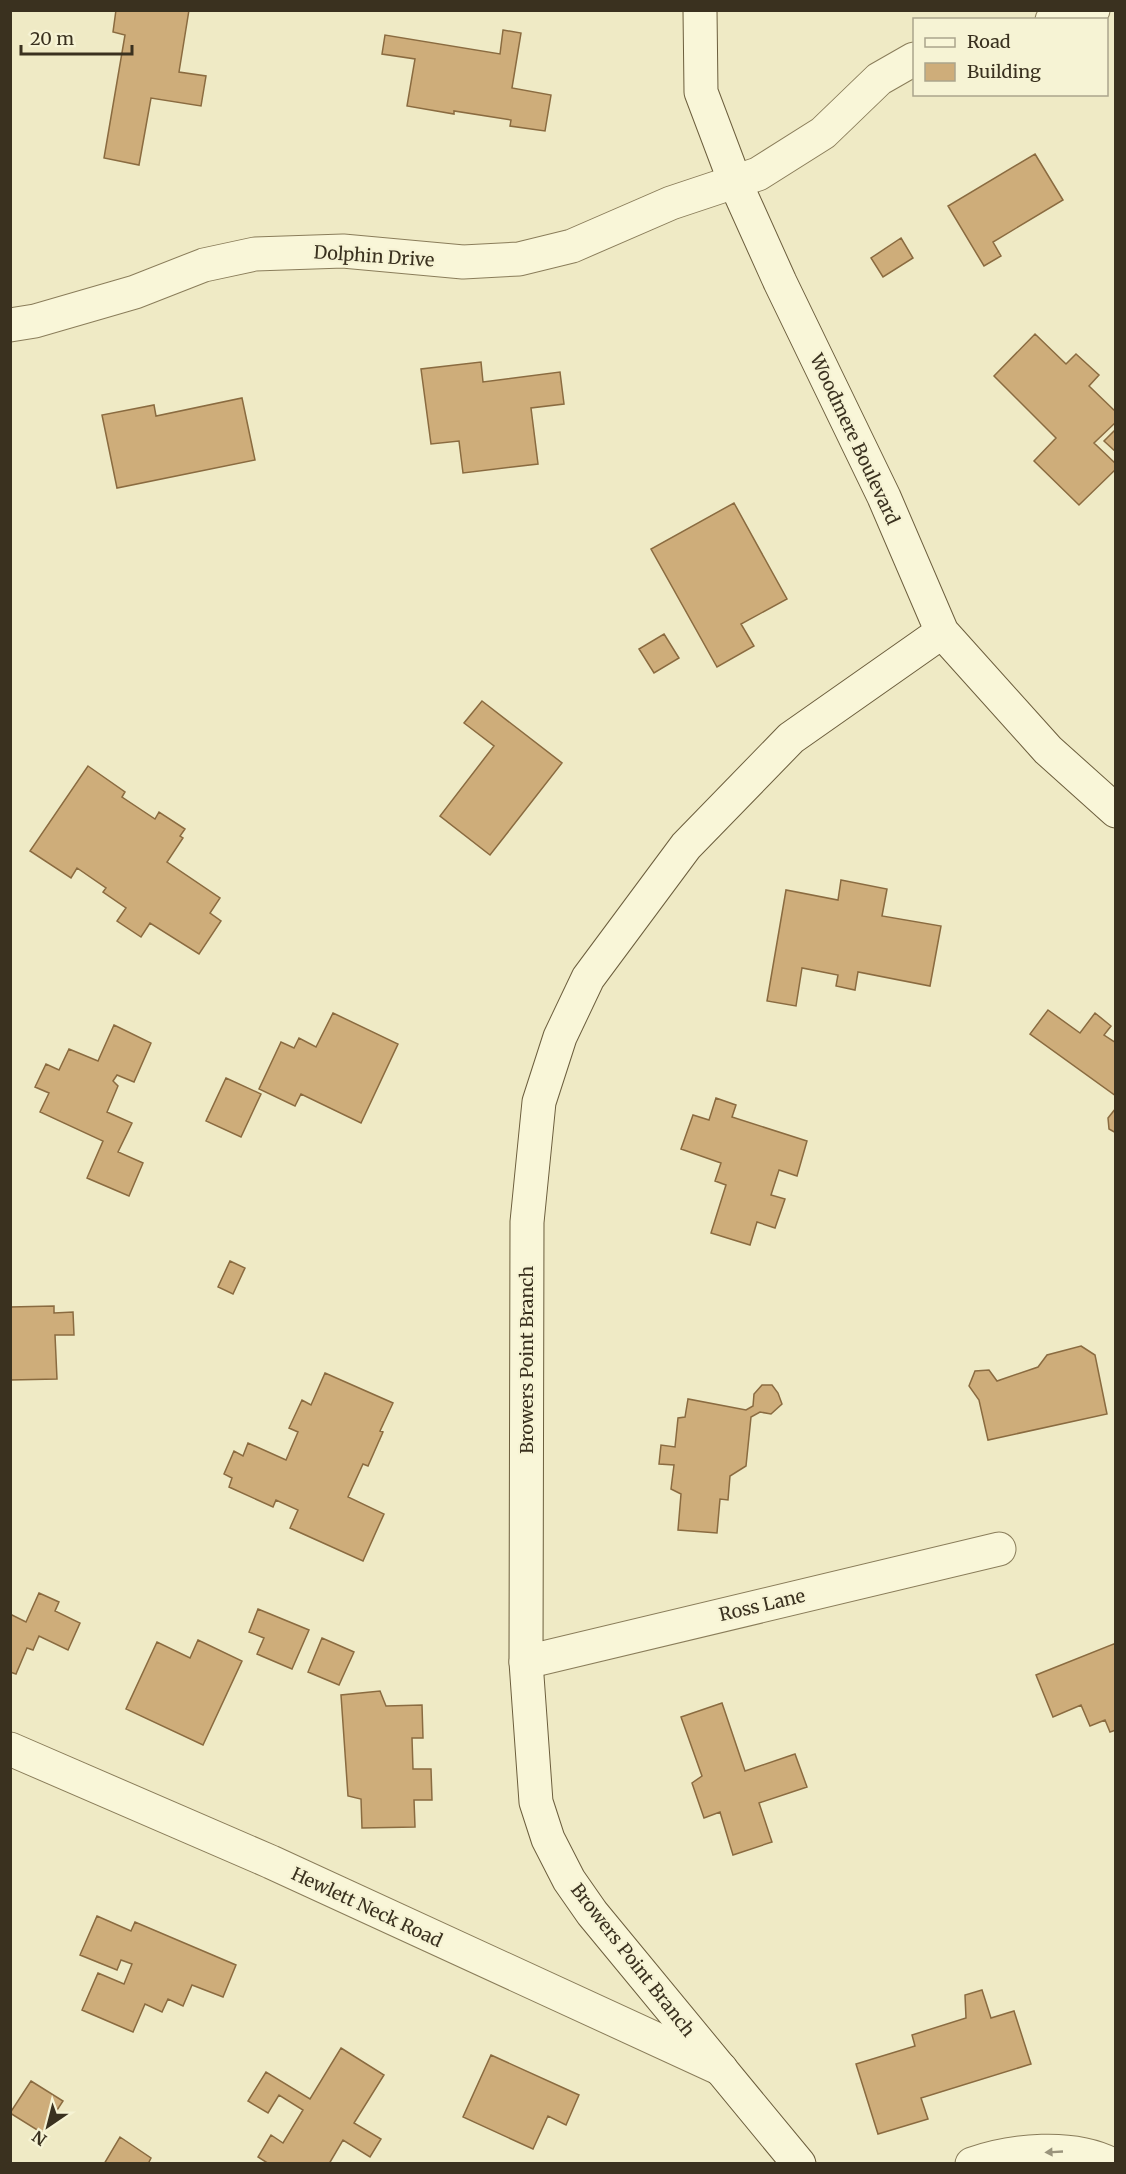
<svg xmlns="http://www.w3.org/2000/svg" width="1126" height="2174" font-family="Merriweather,serif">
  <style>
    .building { fill: #cead7a; stroke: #8a6b40; stroke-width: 1.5 }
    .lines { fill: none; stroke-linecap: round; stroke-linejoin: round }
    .street-casing { stroke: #8a7d5a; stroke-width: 35 }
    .secondary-casing { stroke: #6c5e3d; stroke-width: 35 }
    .street { stroke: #f9f6d8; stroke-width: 33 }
    .secondary { stroke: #f9f6d8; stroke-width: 33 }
    .oneway { fill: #9a947c }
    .labels { text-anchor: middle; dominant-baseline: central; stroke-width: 4.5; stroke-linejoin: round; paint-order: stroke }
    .street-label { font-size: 18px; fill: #3a311f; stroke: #f6f3d4 }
  </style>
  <rect width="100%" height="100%" fill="#efeac5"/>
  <path class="building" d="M116,10h73l-10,62 27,4 -5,30 -50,-8 -12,67 -35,-7 21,-123 -12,-3z
    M503,30l18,3 -9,55 39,7 -6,36 -35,-5 1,-6 -57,-9v3l-47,-8 8,-47 -33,-5 3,-19 115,19z
    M1035,154l28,46 -70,42 8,14 -17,10 -36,-60z
    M901,238l12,20 -30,19 -12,-19z
    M1035,334l31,30 10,-10 23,21 -10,11 27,26v10l-22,21 22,21v5l-37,36 -45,-44 22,-23 -62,-62z
    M481,362l2,20 77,-10 4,32 -33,4 7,56 -75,9 -4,-32 -28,3 -10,-75z
    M242,398l13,62 -138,28 -15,-73 52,-10 2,11z
    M1116,429v23l-12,-11z
    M734,503l53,96 -46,25 13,22 -37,21 -66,-118z
    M664,634l15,24 -25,15 -15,-24z
    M482,701l80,62 -72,92 -50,-39 54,-70 -30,-23z
    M88,766l37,26 -3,5 33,22 4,-7 26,17 -5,7 3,2 -16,24 53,36 -10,15 11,8 -22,33 -49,-31 -9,14 -24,-16 9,-13 -23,-16 3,-4 -29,-20 -6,10 -41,-27z
    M841,880l46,9 -5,27 59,10 -11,60 -72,-14 -3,18 -19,-4 2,-11 -36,-7 -6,38 -29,-5 19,-111 52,10z
    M1048,1010l32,23 15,-20 16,13 -7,9 12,8v53l-86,-62z
    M333,1013l65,31 -37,79 -60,-29 -6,12 -36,-17 22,-47 13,6 5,-10 17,9z
    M114,1025l37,18 -17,39 -17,-7 -4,6 5,5 -11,26 25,11 -14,29 25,11 -14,33 -42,-18 16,-37 -63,-29 9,-19 -14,-6 11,-23 13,6 10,-21 29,12z
    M226,1078l35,16 -20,43 -35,-16z
    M716,1098l20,7 -4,12 75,24 -10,35 -18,-6 -8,25 14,4 -10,29 -18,-6 -7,23 -39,-12 15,-48 -11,-4 6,-18 -40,-14 12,-34 16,5z
    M1116,1108v25l-7,-4 -1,-11z
    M230,1261l15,7 -12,26 -15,-7z
    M54,1306v7l19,-1 1,23h-19l2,44 -47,1v-73z
    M1081,1346l14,9 12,59 -119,26 -9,-40 -10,-14 6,-15 14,-1 8,11 41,-14 9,-12z
    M325,1373l68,30 -13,28 3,1 -15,34 -5,-2 -15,33 36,17 -21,47 -73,-33 8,-18 -22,-10 -3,7 -44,-20 3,-9 -8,-4 10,-23 9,5 5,-13 38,17 12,-28 -9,-4 13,-28 9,5z
    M762,1385h10l6,8 4,11 -11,10 -11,-2 -9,5 -5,49 -16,10 -2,24 -8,-1 -3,34 -39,-3 3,-36 -10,-5 3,-24 -15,-1 2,-19 14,2 3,-29 7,-1 3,-18 58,11 7,-4 1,-12z
    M39,1593l20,9 -4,9 25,12 -12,27 -29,-14 -6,14 -6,-2 -11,26 -6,-2v-58l16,8z
    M258,1609l51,21 -17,39 -35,-15 7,-16 -15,-6z
    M322,1638l32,14 -15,33 -31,-13z
    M198,1640l44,21 -39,84 -77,-36 31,-67 33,16z
    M1116,1643v87l-6,2 -5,-12 -15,6 -9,-21 -28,12 -17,-42z
    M380,1691l6,15 36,-1 1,33h-11l1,31h18l1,31h-18l1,27 -53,1 -1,-29 -13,-3 -7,-101z
    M722,1703l23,68 50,-17 12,33 -48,16 13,39 -39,13 -13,-43 -16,6 -12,-35 10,-7 -21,-59z
    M97,1916l34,15 4,-9 101,43 -13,32 -31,-12 -9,21 -15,-7 -6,13 -17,-8 -12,28 -51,-22 16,-37 26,11 8,-20 -11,-4 -4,10 -37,-15z
    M982,1990l9,28 23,-7 17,53 -110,34 7,21 -50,15 -22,-70 59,-18 -3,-11 54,-17 -1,-23z
    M341,2048l43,27 -30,48 27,16 -11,18 -27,-17 -14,24h-60l-11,-7 13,-22 12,8 20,-33 -24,-15 -11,18 -20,-12 18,-29 44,27z
    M491,2055l88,40 -13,30 -18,-9 -15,33 -70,-32z
    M31,2081l32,20 -21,32 -32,-20z
    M120,2137l31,21 -3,6h-44z"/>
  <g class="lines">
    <g class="street-casing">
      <path id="street" d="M1052,20l41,-10
        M10,325l25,-4 100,-29 69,-27 51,-11 88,-3 120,11 56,-3 53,-13 99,-43 87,-29 65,-41 56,-54 35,-20
        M526,1662l473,-113
        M10,1749l261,113 450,207
        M972,2164c40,-14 100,-20 139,0"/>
    </g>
    <g class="secondary-casing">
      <path id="secondary" d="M700,10l1,82 34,90 45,100 104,215 58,135 106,118 68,61
        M799,2164l-207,-251 -23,-33 -21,-41 -12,-37 -10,-140 1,-440 12,-120 21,-65 28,-59 98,-132 105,-108 151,-106"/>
    </g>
    <use href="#street" class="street"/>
    <use href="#secondary" class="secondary"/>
  </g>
  <defs><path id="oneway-solid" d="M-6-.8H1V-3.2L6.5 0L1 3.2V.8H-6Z" transform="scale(1.5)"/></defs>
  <use class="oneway" href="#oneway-solid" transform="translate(1054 2152) rotate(177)"/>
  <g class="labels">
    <g class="street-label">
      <text transform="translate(374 256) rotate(4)">Dolphin Drive</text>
      <text transform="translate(855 439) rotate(65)">Woodmere Boulevard</text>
      <text transform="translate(526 1360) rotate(-90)">Browers Point Branch</text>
      <text transform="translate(762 1605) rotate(-13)">Ross Lane</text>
      <text transform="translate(367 1907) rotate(25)">Hewlett Neck Road</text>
      <text transform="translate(633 1960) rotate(52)">Browers Point Branch</text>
    </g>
  </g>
  <rect width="1126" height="2174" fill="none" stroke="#3a311f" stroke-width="24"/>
  <rect x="913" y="18" width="195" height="78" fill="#f6f3d4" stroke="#aba58c" stroke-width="1.5"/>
  <rect x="925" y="38" width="30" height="9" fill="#f9f6d8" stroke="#aba58c" stroke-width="1.5"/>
  <text x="967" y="48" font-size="18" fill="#3a311f">Road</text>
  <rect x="925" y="63" width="30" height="18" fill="#cead7a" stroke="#aba58c" stroke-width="1.5"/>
  <text x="967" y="78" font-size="18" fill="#3a311f">Building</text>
  <g transform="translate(48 2126) rotate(215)" stroke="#f6f3d4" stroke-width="4.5" paint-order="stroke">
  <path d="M0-4.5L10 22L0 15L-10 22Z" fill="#3a311f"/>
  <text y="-9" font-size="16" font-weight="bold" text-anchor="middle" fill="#3a311f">N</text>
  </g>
  <path d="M21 45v9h111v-9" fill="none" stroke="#3a311f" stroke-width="3"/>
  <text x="30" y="45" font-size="18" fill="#3a311f" stroke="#f6f3d4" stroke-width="4.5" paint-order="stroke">20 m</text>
</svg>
